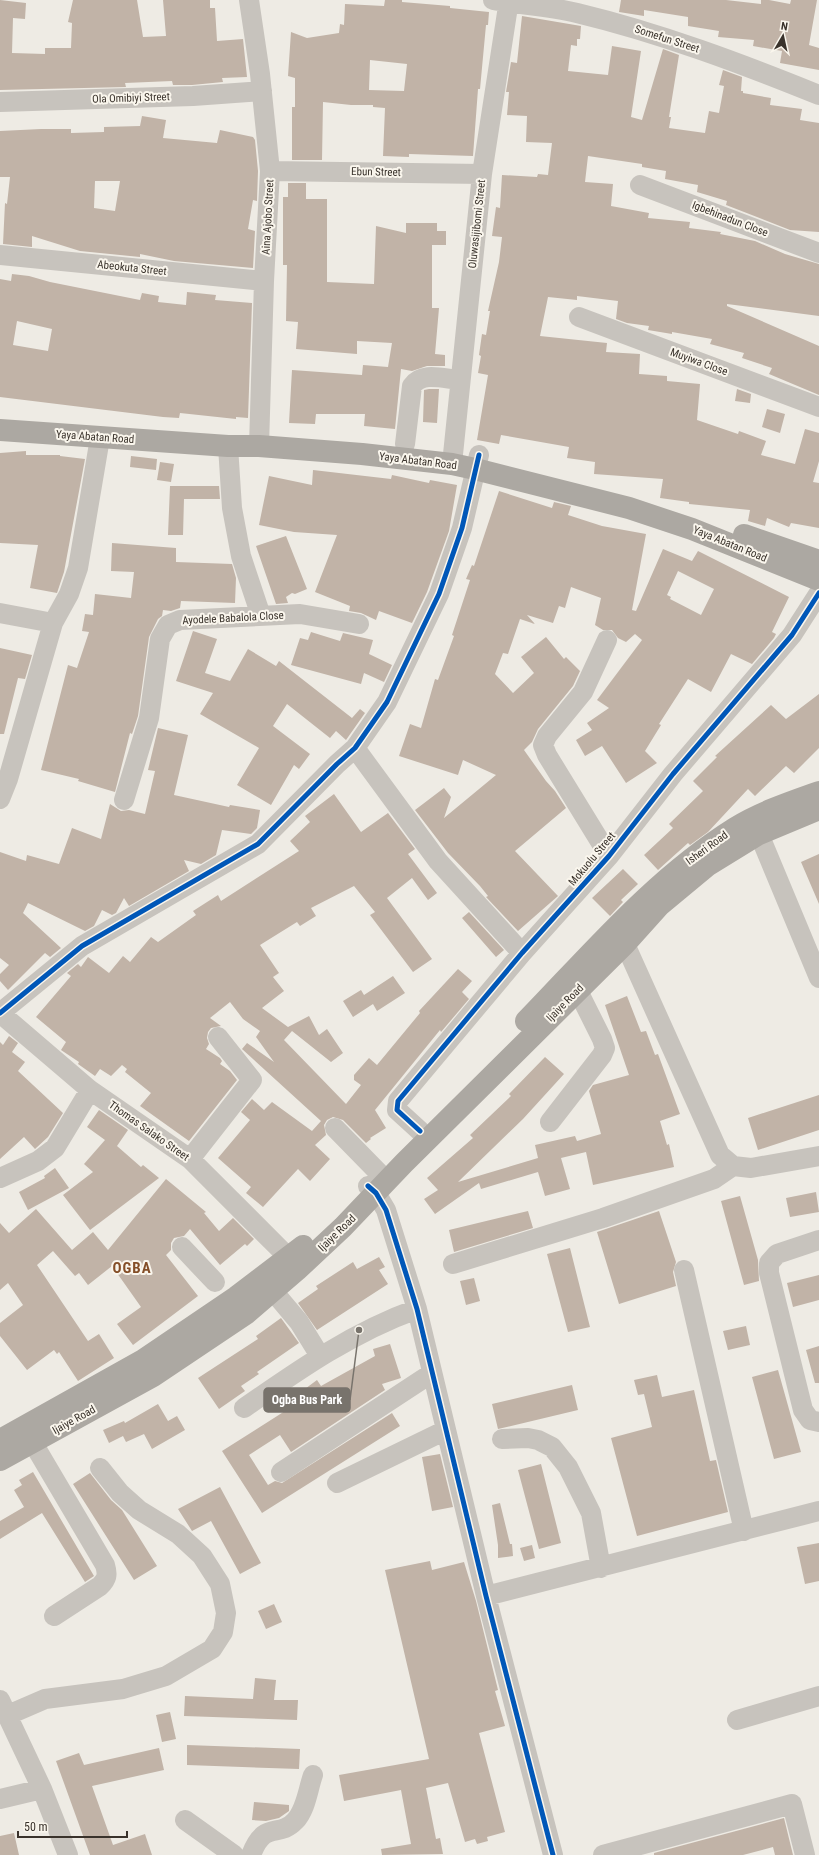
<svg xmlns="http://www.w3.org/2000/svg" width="819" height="1855" font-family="'Roboto Condensed',sans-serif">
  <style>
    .building { fill: #c1b3a7; fill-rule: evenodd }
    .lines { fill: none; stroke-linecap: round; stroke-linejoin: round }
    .minor { stroke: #c7c3bd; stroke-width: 20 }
    .major { stroke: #aca8a2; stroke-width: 22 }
    .cycleway-casing { stroke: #faf6ed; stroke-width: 8 }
    .cycleway { stroke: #0057b8; stroke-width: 5 }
    .labels { text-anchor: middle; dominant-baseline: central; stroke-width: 4; stroke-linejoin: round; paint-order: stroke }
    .street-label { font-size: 11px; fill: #39322b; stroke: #faf6ed }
    .district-label { font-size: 15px; font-weight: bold; letter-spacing: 1px; fill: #844e27; stroke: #faf6ed }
    .leader { fill: none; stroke: #78736c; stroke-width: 1.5 }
    .callout-dot { fill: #78736c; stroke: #faf6ed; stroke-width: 1.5 }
    .callout { fill: #78736c; stroke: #78736c; stroke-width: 1.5 }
    .callout-label { font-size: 12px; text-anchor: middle; font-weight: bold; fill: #fff }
  </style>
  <rect width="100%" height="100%" fill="#eeebe4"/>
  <path class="building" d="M0,0l26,3 -1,16 -12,-1 -1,35 33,1v-6h26l1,-25 -4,-1 5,-22h64l6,37 23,-1 -3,-36h47v8h5l2,33 26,-2 4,38 -25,1 1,4 -31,3h-19l-1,-4 -47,2 1,4 -126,3z
    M385,0h17v2l48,4v2l39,4 -1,13h-2l-6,64h-2l-5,67 -64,-2v3l-26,-1 2,-48 -12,-1v-2h-22l-28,-3 -1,58h-30v-53h3v-29l-7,-2 3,-44 16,6 32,-5 1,-9 4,1 1,-21 39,2zM370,60l37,4 -3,27 -35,-1z
    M621,0h105l35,4v-4h8l21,4 1,-4h26l-8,45 10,3v22l-39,-7 2,-12 -29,-5 1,-6 -36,-3 1,-6 -31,-5v-9l-44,-7v6l-25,-4z
    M522,16l59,10 -1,13h-3v7l-6,-1 -3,26 40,4 4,-29 29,5 -10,66 11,3 21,-71 16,6 -10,62h2l-2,11 36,5 4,-22 10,2 5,-27 -5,-1 4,-15 19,7 -1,14h2v2l28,5 -1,7 32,4 -2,11 19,3v109l-29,-2 -33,-13 -31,-12 1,-4 -30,-9 1,-7 -33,-6 1,-8 -24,-4v-3l-54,-8 -3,26 28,2 -2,22 38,7 -1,5 42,4 -1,6 32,4 -1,2 35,7 30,13 34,10v52l-92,-12v2l92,40v49l-50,-21 3,-6 -30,-10 2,-5 -34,-9 2,-5 -40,-7v2l-24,-4 1,-4 -22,-3 -11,-4 2,-18 -41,-5v4l-29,-3 -8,39 67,7 -1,9 34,2 -1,20 28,2v5l33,3 -3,36 41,14 1,-3 27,10 -5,14 34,9 10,-35 14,4v28l-6,21 6,1v45l-28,-5 -2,4 -22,-9 -2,8 -17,-5 2,-11 -61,-6v-2l-29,-4 3,-19 -69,-5 1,-12 -28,-4 2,-11 -68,-12 -2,9 -22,-4 11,-65 -10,-2 3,-17 -2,-1 3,-21 4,1 4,-24h-2l11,-49 3,-25 -10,-1 4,-29 4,1 2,-33 35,2 1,-3 10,1 4,-32 -26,-1 1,-26 -20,-1 2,-23h-3l5,-30 6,1z
    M142,116l24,4 -3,18 54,5 3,-13 33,7 2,3 3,31 -1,30 -4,-1 -5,29 7,2 -2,37 -79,-7 -34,-7v3l-60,-6 -48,-15v11l-29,-3 2,-41 2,1 3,-27h-10v-46l41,-2h30v4l33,-1v-5l36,-1zM95,181h25l-5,30 -21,-3z
    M288,183h18v16h21v83l47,2 2,-58 30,7v-10h31v8h9v14h-14v63h7l-4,46 10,1v11h-18l-15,5 -11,-2 -6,60 -31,-3 1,-12h-49l-1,10 -26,-1 3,-53 70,5 1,-10 25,2 4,-24 -35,-2v13l-61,-5 2,-27 -12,-1 1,-56h-4v-68h5z
    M12,274l17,2 21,6 90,18 2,-7 17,3 -1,6 28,3 1,-13 29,3 -1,5 37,3 -4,115 -12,-1v2l-56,-6 -1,5 -16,-1 -163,-20v-118l11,2zM17,321l35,8 -4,22 -35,-6z
    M429,389h10l-2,34 -14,-1 1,-32z
    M737,389l14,5 -1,9 -15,-2z
    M767,409l18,5 -5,19 -18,-6z
    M26,451v4h34v1l25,3 -21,113 -7,21 -27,-5 8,-43 -38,-2v-90z
    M131,456l26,3 -1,11 -26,-3z
    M160,462l14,2 -3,18 -14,-2z
    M313,470l78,9 1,-4 37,8 1,-3 27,5 -8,46 -22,61 -15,31 -33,-12 -3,9 -15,-7 -12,-2 1,-5 -35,-14 22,-57 -43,-3 -35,-7 10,-49 43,9z
    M170,486h49l1,13h-36l-1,36h-15z
    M499,491l53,17 2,-6 17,4 -3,9 34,11 44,8 -14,76 4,1 27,-62 29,12 6,-10 91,46 -17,35 4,2 -2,4 -22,26 -21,-10 -20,38 -23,-13 -29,45 2,1 -16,26 12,12 -31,20 -24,-37 -17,10 -9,-16 16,-10 -5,-7 22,-15 -12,-8 45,-60 -7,-6 -9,8 -8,-4 -6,-8h-9l-8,-5 6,-27 -30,-11 -6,21 -6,-2 -6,17 -26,-8 8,9 -15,-5 -12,35 -5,-1 -8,21 18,19 21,-20 -13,-16 25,-20 18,22 2,-2 14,14 -7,15 -35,43 -6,13 -8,8 22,31 9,10 11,17 -51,43 43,45 -40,35 -32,-34 2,-1 -8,-10 -32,-33 -33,-43 29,-22 7,9 -7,21 52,-43 -33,-15 -5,15 -59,-19 11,-32 11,4 14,-49 3,1 16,-44 -2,-1 18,-55 -4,-1 6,-14 2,1zM678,571l36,18 -13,26 -31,-16 1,-2 -4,-2z
    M286,536l21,53 -12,5 -3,-1 -6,4 2,6 -12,1 -20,-58z
    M112,543l64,5v14l56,2 4,14 -1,25 -54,-2 -1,7 -9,3 -8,-1 -1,6 -4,3 -9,18 -11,79 -6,18 -2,-1 -15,59 -37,-11 1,-2 -38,-9 27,-105 9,3 12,-36 -7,-1 3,-17 8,1 2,-21 36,4 3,-26 -23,-1z
    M193,631l24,8 -12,34 25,8 18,-32 28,17 3,-5 73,57 8,-9 5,4 -19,27 -10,-9 -6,7 -43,-34 -14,22 37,28 -11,15 -5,-4 -23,40 -34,-20 22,-37 -59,-34 13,-21 -37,-12z
    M311,632l29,9 3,-8 30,7 -4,14 23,11 -8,17 -20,-9 -3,11 -70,-19 9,-27 8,2z
    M0,648l32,7 -7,24 -7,-1 -14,56h-4z
    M819,694v54l-25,25 -8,-7 -31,30 -7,-7 -40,43 -18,13 -2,-2 -30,27 -14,-15 29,-27 -4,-4 34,-33 -10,-10 24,-24 -2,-1 56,-51 15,14z
    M158,728l30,7 -14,60 55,12 1,-2 30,5 -3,18 -6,6 -29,-4 -6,25 -15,9 -17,-4 5,11 -60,35 -5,-8 -8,15 -4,2 -10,-5 -8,16 -9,5 -57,-28 -5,10 38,35 -11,9 -5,-4 -37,37 -8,-9v-7l9,-9 -9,-7v-106l26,9 1,-6 32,9 13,-36 29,11 9,-35 11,7 8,-1 16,4 10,-43 -7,-1z
    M334,794l27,38 27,-19 27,36 -7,5 29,39 -9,7 -16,-22 -25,20 45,61 -19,13 -43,-57 5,-3 -21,-26 -43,22 5,8 -16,10 -3,-4 -37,23 19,28 -6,4 11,14 -22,17 26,19 21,-11 10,19 8,-6 16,24 -12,9 -39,-31 -8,9 62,64 15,-19 -7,-5v-5l15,-17 8,7 43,-52 -1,-2 39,-42 14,12 -10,11 7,7 -28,33 -1,-2 -65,80 11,18 -16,10 1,1 -5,4 -23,-23 -10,-3 -6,3 -3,5 2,10 -11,10 15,14 -20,22 -12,-12 -35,38 -17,-14 5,-6 -33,-29 32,-38 -9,-8 11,-13 12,11 8,-8 40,29 9,-10 -79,-72 5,-6 27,19 -18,-25 4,-6 -17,-12 -13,-17 -20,16 11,8 -10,2 -3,4 -1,6 2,6 -3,5 14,9 2,3 -2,3 10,7 7,9 -48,61 -49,-35 11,-13 -26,-21 2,-3 -5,-4 -11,11 -11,-7 -5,7 -17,-12 1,-2 -18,-12 5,-8 -30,-25 35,-41 -4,-3 11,-9 3,3 7,-10 21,16 14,-17 7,6 21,-25 7,5 38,-27 -3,-4 25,-16 3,6 78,-50 -9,-10 20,-19 -5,-6z
    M819,854v50l-18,-42z
    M623,869l15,15 -17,16 2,2 -13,14 -18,-18z
    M469,912l35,38 -8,7 -34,-39z
    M393,976l12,17 -28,18 -4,-7 -20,13 -10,-16 18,-11 3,5z
    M627,996l14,36 5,-1 9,24 3,-1 22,60 -20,7 7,24 2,-1 5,23 -81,18 -7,-33 -25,6 9,31 -25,7 -7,-24 -57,17 -2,-6 -44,31 -11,-15 14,-9 -11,-12 46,-40 -3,-3 41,-39 -2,-2 36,-37 19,17 -41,45 -65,63 80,-24 -3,-13 40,-9 2,5 24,-7 -12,-43 4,-6 36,-10 -24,-70z
    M9,1036l9,7 -6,9 13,10 -7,9 45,42 -15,24 -13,12 -11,-12 -24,22v-117l3,3z
    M819,1095v35l-61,20 -10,-32z
    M99,1110l29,20 -11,16 24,21 2,-2 16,13 -69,52 -27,-35 30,-23 -9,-8 21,-24 -18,-13z
    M55,1168l14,20 -41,22 -9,-18 26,-14 -1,-2z
    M166,1179l40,33 -2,1 15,18 14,-13 21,21 -7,7 -2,-2 -25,21 -30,-36 -6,7 -10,2 -3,5v7l-5,5 32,41 -65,49 -16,-21 24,-17 -29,-41 -24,19 -9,-12 -4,3 -22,-25 -16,14 51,76 11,-7 15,24 -36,23 -19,-29 -2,2 -3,-4 -27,20 -27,-34v-13l23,-18 -15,-22 -8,7v-67l9,10 27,-24 36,41 21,-18 15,18z
    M816,1192l3,20 -29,5 -4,-19z
    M740,1196l18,64 1,21 -15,4 -23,-84z
    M528,1211l5,17 -79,24 -5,-22z
    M659,1211l17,51 -3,10 3,14 -57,18 -22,-72z
    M570,1248l20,79 -22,5 -21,-78z
    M379,1257l6,10 -6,3 9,14 -71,46 -19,-27 20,-14 -2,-3 37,-24 4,7z
    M819,1275v25l-26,7 -6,-24z
    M474,1278l6,23 -14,4 -6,-24z
    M281,1318l18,25 -42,29 2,2 -18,12 4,5 -26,18 -21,-31 60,-39 -2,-3z
    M746,1326l4,19 -22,5 -5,-19z
    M390,1344l11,34 -19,6 3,6 -94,62 -11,-17 -31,20 19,30 7,-4 7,2 110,-70 8,13 -138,87 -40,-62 63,-40 -3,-5 35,-26 4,6 54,-30 -2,-7z
    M819,1346v37h-4l-9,-33z
    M778,1370l23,82 -27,7 -22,-82z
    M657,1375l5,22 32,-7 16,71 6,-1 12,52 -91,24 -26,-98 41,-11 -8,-33 -6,1 -4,-15z
    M572,1385l6,25 -80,19 -6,-25z
    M158,1404l10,17 9,-5 8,14 -33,19 -8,-15 -18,8 -3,-6 -14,7 -6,-13 21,-9 1,2z
    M440,1454l13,53 -21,4 -10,-54z
    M541,1464l20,79 -22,6 -21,-79z
    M33,1472l61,104 -9,6 -43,-69 -42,26v-18l24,-14 -10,-17 8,-5 -3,-5z
    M90,1473l21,27 11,10 35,56 -23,14 -61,-96z
    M220,1487l41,76 -21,11 -29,-53 -19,10 -14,-22z
    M500,1503l10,41h2l1,12 -15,2v-13l-6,-40z
    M819,1543v38l-14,3 -8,-37z
    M532,1545l3,13 -11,3 -4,-13z
    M430,1561l2,9 32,-8 12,39 22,89 -3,1 10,35 -26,7 26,99 -18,5 1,4 -11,3 -2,-5 -10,3 -17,-59 -22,5 10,51 4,-1 3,16 -61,1 -1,-6 30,-5 -10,-54 -57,11 -5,-26 90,-16 -44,-189z
    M274,1604l8,18 -16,7 -8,-18z
    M255,1678l21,2 -2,20h24l-1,20 -113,-4 1,-20 68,3z
    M170,1712l6,27 -14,3 -6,-27z
    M187,1745l113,4 -1,20 -112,-4z
    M159,1748l5,22 -72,16 21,59 32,-11 7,21h-62l-34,-94 23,-8 5,12z
    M254,1802l35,3v6l-10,7 -13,3 -14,-1z
    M784,1818l9,37h-18l-2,-8 -30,8h-89v-2z
    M14,1833l5,22h-19v-19z"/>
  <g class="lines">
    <path class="minor" d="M249,0l11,74 10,97 -6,110 -5,165
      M493,0c28,5 57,6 84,13 83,20 163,50 242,82
      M0,102l193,-6 69,-5
      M270,171l212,3
      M640,185l179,68
      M0,255l264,26
      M579,317l240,90
      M405,444l7,-58c10,-15 32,-7 48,-6
      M228,446l4,62 9,48 20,60
      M452,464l30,-290 27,-174
      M0,613l53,10 -45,156 -8,20
      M53,623l16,-29 9,-26 22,-130
      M607,640l-24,52 -36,44 -4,9 4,10 62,101
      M355,748l83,113 84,92
      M124,800l25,-82 11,-79 8,-14 12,-5 120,-6 59,10
      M759,834l60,144
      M615,932l10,12 95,211 13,11 18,2 68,-12
      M0,1013l82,-67 176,-102 79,-80 18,-16 32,-46 52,-108 23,-66 17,-73
      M0,1013l90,77 100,69 99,99 8,12
      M550,1122l52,-67 3,-7 -3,-9 -24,-48
      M335,1128l44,45
      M420,1131l-23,-21 1,-9 124,-148 87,-97 64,-82 119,-139 27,-42
      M190,1159l62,-79 -34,-43
      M0,1178l38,-17 17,-13 35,-58
      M368,1186l8,7 10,17 31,99 69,287 67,259
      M819,1240l-42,14 -8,9v10l34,137 7,10 9,2
      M182,1247l33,35
      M453,1264l150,-46 111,-39 19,-13
      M684,1270l60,261
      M273,1291l26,31 21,34
      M244,1408c56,-39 109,-76 173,-99
      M502,1439l26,-1 10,2 14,7 16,20 23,46 10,55
      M33,1443l72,122c3,10 2,14 -5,21l-46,30
      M281,1472l151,-99
      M337,1483l109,-53
      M486,1596l333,-85
      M0,1700l42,89 26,66
      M8,1715l37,-16 78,-10 43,-13 46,-27 11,-17 3,-19 -6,-29 -18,-28 -24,-22 -39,-24 -19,-17 -20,-25
      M737,1720l82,-24
      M0,1799l42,-10
      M185,1820l49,35
      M251,1855c14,-36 27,-16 44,-34 11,-11 13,-32 18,-46
      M603,1855l189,-51 13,51"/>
    <path class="major" d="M0,430l228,16h31l103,8 90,10 23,5 154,39 63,21 127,51
      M744,535l75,26
      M526,1021c66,-68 128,-142 209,-193 26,-16 56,-26 84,-36
      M0,1440l143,-80 93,-63 67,-51
      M0,1460l153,-84 94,-63 50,-43 46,-43 61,-64 221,-219 35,-39 47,-39 52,-32 60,-25"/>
    <g class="cycleway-casing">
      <path id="cycleway" d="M0,1013l82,-67 176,-102 79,-80 18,-16 32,-46 52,-108 23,-66 17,-73
        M420,1131l-23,-21 1,-9 124,-148 87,-97 64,-82 119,-139 27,-42
        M368,1186l8,7 10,17 31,99 69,287 67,259"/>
    </g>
    <use href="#cycleway" class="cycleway"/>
  </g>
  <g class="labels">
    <g class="street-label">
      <text transform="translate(667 39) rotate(18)">Somefun Street</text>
      <text transform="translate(131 98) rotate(-2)">Ola Omibiyi Street</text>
      <text transform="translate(376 172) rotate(1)">Ebun Street</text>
      <text transform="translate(268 217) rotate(-87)">Aina Ajobo Street</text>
      <text transform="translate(730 219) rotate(21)">Igbehinadun Close</text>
      <text transform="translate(477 224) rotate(-84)">Oluwasijibomi Street</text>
      <text transform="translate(132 268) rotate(6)">Abeokuta Street</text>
      <text transform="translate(699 362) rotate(20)">Muyiwa Close</text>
      <text transform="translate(95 437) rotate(4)">Yaya Abatan Road</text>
      <text transform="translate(418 461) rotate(7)">Yaya Abatan Road</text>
      <text transform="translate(730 544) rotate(22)">Yaya Abatan Road</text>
      <text transform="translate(233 618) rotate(-3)">Ayodele Babalola Close</text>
      <text transform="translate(707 848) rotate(-36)">Isheri Road</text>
      <text transform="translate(592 859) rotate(-50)">Mokuolu Street</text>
      <text transform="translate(565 1003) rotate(-45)">Ijaiye Road</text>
      <text transform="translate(149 1131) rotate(35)">Thomas Salako Street</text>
      <text transform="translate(337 1233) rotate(-44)">Ijaiye Road</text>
      <text transform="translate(74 1420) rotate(-29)">Ijaiye Road</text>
    </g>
    <g class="district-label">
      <text x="132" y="1268">OGBA</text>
    </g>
  </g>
  <path class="leader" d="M359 1330L350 1400"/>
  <circle class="callout-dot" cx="359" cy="1330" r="4"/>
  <rect class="callout" x="264" y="1388" width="86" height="24" rx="4"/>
  <g class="callout-label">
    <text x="307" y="1404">Ogba Bus Park</text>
  </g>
  <g transform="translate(783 36) rotate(9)" stroke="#faf6ed" stroke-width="3" paint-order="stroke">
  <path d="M0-3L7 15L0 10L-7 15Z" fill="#39322b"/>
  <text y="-6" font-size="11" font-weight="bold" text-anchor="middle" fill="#39322b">N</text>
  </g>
  <path d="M18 1831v6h109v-6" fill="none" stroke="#39322b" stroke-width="2"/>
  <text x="24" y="1831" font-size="12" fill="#39322b" stroke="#faf6ed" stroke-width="3" paint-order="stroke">50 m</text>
</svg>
